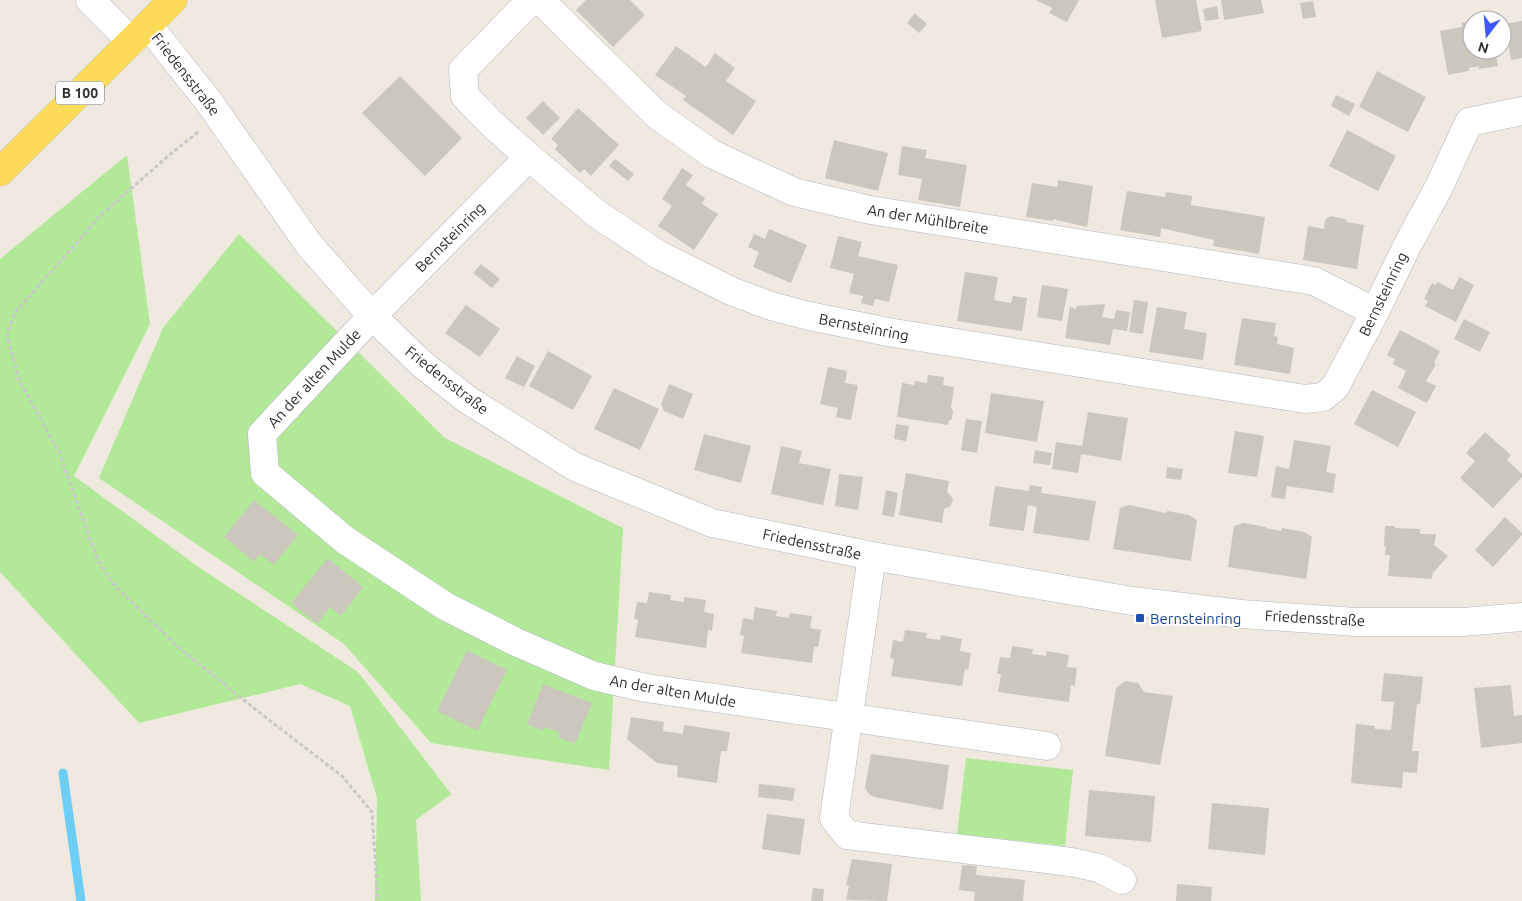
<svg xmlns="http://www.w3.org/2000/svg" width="1522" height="901" font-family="Ubuntu,sans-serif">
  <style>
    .green { fill: #b1e998 }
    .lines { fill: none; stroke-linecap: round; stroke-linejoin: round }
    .stream { stroke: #6ccdf7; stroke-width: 9 }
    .building { fill: #cbc7bd }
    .minor-casing { stroke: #b3b5c1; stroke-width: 29 }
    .primary-casing { stroke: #c8c8c8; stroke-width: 29 }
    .path { stroke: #c8c8c8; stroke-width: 3; stroke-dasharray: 4 2.5; stroke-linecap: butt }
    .minor { stroke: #fff; stroke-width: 28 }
    .primary { stroke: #fbdb58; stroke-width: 28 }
    .transit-dot { fill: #1a4fb4; stroke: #fff; stroke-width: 2 }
    .labels { text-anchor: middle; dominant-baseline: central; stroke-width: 4; stroke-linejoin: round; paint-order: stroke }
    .shield { fill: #fff; stroke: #6c6c6c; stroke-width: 1 }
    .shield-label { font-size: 14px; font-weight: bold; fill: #2d2d2d }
    .street-label { font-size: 15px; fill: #2d2d2d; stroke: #fff }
    .transit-label { font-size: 15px; fill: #164399; stroke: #fff; text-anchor: start }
  </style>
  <rect width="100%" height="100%" fill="#efe9df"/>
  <path class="green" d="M127,155l23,169 -76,152 126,92 158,104 93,122 -35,26 5,81h-46l2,-103 -27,-92 -50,-22 -161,39 -139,-151v-313z
    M239,234l206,204 178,90 -14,242 -178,-27 -87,-99 -245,-166 64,-150z
    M966,758l107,12 -8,76 -108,-12z"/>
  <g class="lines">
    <path class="stream" d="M63,773l18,128"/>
  </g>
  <path class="building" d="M586,0h44l15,15 -32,32 -37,-37z
    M1036,0h43l-12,22 -18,-9 3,-5z
    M1155,0h41l6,31 -40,7z
    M1221,0h40l3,13 -40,7z
    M1313,1l3,16 -13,2 -3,-16z
    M1217,6l2,13 -14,2 -2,-12z
    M915,13l12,11 -8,9 -12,-10z
    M1472,21v29h23l3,16 -19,3v-3l-10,2v3l-21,4 -8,-44 22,-4 -1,-4z
    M1522,21v37l-11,2 -6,-36z
    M676,46l30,21 9,-14 20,15 -9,13 30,20 -23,34 -50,-35 3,-4 -31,-21z
    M1377,71l49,26 -18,35 -49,-25z
    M400,76l62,62 -37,38 -63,-63z
    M1336,95l19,9 -6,12 -18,-10z
    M543,101l17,17 -17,17 -17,-17z
    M578,108l41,37 -28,31 -7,-7 -4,4 -25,-24 3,-4 -7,-6z
    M1347,130l49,26 -18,35 -49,-25z
    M834,140l54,13 -10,38 -53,-13z
    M902,146l25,4 -2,8 42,7 -7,42 -42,-7 4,-21 -24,-4z
    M615,159l19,15 -6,7 -19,-15z
    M682,168l11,7 -7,10 19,13 -3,6 16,10 -24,36 -36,-24 14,-20 -10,-7z
    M1058,180l35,6 -6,41 -34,-8v2l-27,-4 6,-34 25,4z
    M1127,191l38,6 1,-5 26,4 -1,9 74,12 -6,37 -46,-8 1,-6 -53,-12 -1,9 -40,-7z
    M1330,216l15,3 2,3 17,3 -7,44 -54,-9 5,-34 16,3 1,-9z
    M769,229l38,16 -16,38 -38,-16 6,-15 -11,-5 6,-13 11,5z
    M838,236l24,6 -4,14 40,9 -9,37 -14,-3 -2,7 -12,-3 2,-7 -14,-3 5,-19 -24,-6z
    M481,264l19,15 -8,9 -19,-15z
    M965,272l33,5 -4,23 17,3 2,-7 14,2 -5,33 -65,-10z
    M1459,277l15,8 -18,37 -31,-16 3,-5 -4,-2 8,-16 4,2 1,-3 16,8z
    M1042,285l26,4 -6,32 -25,-4z
    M1134,300l14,2 -5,32 -14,-2z
    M1105,304l-3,13 12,2 2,-9 14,2 -3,19 -14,-2 -3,16 -45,-7 5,-31 6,2 1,-3z
    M466,305l34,24 -20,28 -35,-24z
    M1157,307l30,5 -3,17 23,4 -4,27 -54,-8z
    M1242,318l34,5 -2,13 4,1 -1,7 17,4 -4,26 -56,-9z
    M1464,319l26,13 -10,20 -26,-13z
    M1400,330l40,21 -6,12 2,1 -10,17 10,5 -9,17 -29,-15 8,-17 -13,-7 2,-5 -8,-4z
    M548,351l44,25 -19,34 -44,-24z
    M517,356l18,10 -11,21 -19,-9z
    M828,367l19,4 -2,12 13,2 -7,35 -15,-3 2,-9 -18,-4z
    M928,375l16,2 -1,8 11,2 -3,21 2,3 -1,8 -3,2 -1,4 -51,-8 5,-34 12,2 1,-4 12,2z
    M669,384l24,10 -10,25 -19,-8 -3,-7z
    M614,388l45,21 -19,41 -46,-21z
    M1372,390l44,22 -18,35 -44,-23z
    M991,393l53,8 -7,41 -52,-9z
    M1088,412l40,6 -7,43 -40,-7 -3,19 -26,-4 4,-27 26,4z
    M966,419l16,2 -5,32 -16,-3z
    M896,424l13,2 -3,15 -12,-2z
    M1235,431l29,5 -7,41 -29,-4z
    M1485,432l26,23 -4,5 15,14v3l-29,31 -33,-30 15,-17 -9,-8z
    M704,434l47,12 -10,37 -47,-13z
    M1294,440l37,6 -5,26 10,2 -3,19 -46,-7 -2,13 -14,-2 5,-31 13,3z
    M781,446l21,5 -3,12 32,6 -8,36 -52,-11z
    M1035,450l17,3 -2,12 -17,-2z
    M1167,467l16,2 -2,11 -15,-2z
    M906,473l43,8 -2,10 6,8 -2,7 -7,3 -2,14 -43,-8z
    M839,474l24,3 -5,33 -23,-4z
    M1030,485l12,2 -1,6 55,8 -7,40 -56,-8 4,-26 -9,-2 -4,26 -35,-5 6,-40 34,5z
    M886,490l12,3 -4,24 -12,-2z
    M254,500l44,35 -24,30 -14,-11 -6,8 -30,-25z
    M1129,505l37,8 1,-2 22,4 8,5 -6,41 -78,-12 7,-41z
    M1505,517l17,16v2l-29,32 -18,-17z
    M1244,523l22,4v1l15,3 1,-3 22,4 8,5 -6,42 -78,-12 6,-41z
    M1385,526h10v2l25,1v5h16l-2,11 14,11 -15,17 -1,6 -44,-3 2,-21h-5l1,-9h-2z
    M328,558l35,29 -22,29 -11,-9 -13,17 -26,-21z
    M649,592l22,3 -1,5 14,2v-5l22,3 -2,12 10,2 -2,17 -4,-1 -2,18 -71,-11 3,-17 -4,-1 3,-17 10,1z
    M755,607l22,4 -1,5 13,2 1,-5 22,3 -2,12 11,2 -3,17h-4l-2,16 -71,-10 3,-17 -4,-1 3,-17 10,2z
    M905,630l22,3 -1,5 14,2 1,-5 21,4 -2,12 11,2 -3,17 -3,-1 -3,17 -71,-10 3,-17 -4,-1 3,-18 10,2z
    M1012,646l21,3 -1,5 14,2 1,-5 22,4 -2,12 10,1 -2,18 -4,-1 -2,17 -71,-10 3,-18h-4l3,-17 10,1z
    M467,650l40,20 -30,61 -40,-20z
    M1384,673l39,4 -3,27h-3l-5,47h7l-2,22 -14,-1 -1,16 -51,-5 5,-59 19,2v3l16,1 3,-28 -13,-1z
    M1125,681l13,2 6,9 29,4 -13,69 -55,-9 11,-68z
    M543,684l49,19 -17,41 -17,-7 2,-4 -15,-6 -2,4 -16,-7z
    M1511,685l3,31 8,-1v28l-41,5 -7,-60z
    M631,717l33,5 -1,9 20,3 1,-9 46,7 -3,19h-6l-4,32 -40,-6 1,-11 -21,-3 -30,-24z
    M871,754l78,11 -6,45 -69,-13 -5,-3 -4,-6z
    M759,784l36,4 -2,13 -35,-4z
    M1089,790l66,6 -4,46 -66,-6z
    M1212,803l57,5 -4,47 -57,-6z
    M767,814l38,5 -5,36 -38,-6z
    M852,859l40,5 -5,37 -41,-1 3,-14 -3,-1z
    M962,865l15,1 -1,9 49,5 -2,21h-49l1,-9 -16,-2z
    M1177,884l35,3 -1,14h-35z
    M813,888l11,1 -1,12h-12z"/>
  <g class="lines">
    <g class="minor-casing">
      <path id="minor" d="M90,0l42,42
        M531,0l-68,70 2,26 26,27 38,34 68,57 62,41 72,36 40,15 38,10 79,16 417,67 18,-2 12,-10 40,-75 33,-68 31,-57 30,-65 53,-11
        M540,0l117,115 55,39 82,38 76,18 444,71 61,31
        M148,25l61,77 101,144 62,70 50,48 46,36 107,67 137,56 160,33 260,45 109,13 115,8h108l58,-5
        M529,157l-157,159 -110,118 3,39 80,67 100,66 71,36 78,34 52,12 401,58
        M872,556l-38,262 13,17 224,27 28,6 23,12"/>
    </g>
    <g class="primary-casing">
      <path id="primary" d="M0,172l173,-172"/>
    </g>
    <path class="path" d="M198,132l-31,25 -65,57 -88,100 -7,21 12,45 40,72 39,109 17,25 64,62 81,65 82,63 30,36 6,89"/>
    <use href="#minor" class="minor"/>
    <use href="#primary" class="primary"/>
  </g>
  <rect class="transit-dot" x="1135" y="613" width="10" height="10" rx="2.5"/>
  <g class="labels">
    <rect class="shield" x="56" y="81.5" width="48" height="23" rx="4"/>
    <g class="shield-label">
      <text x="80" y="93">B 100</text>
    </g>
    <g class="street-label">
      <text transform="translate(186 74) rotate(52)">Friedensstraße</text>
      <text transform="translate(928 219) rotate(9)">An der Mühlbreite</text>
      <text transform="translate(450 237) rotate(-45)">Bernsteinring</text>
      <text transform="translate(1383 294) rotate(-64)">Bernsteinring</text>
      <text transform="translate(864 327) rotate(11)">Bernsteinring</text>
      <text transform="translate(314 378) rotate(-47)">An der alten Mulde</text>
      <text transform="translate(447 380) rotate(38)">Friedensstraße</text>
      <text transform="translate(812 544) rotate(12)">Friedensstraße</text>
      <text transform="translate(1315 618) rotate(3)">Friedensstraße</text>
      <text transform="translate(673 691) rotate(10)">An der alten Mulde</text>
    </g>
    <g class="transit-label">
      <text x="1150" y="618">Bernsteinring</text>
    </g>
  </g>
  <g transform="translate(1487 35) rotate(196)"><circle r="24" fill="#ffffff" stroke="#ababab"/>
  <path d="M0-4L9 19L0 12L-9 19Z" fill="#3c59ff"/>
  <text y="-8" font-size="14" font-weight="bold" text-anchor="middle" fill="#2d2d2d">N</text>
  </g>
</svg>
